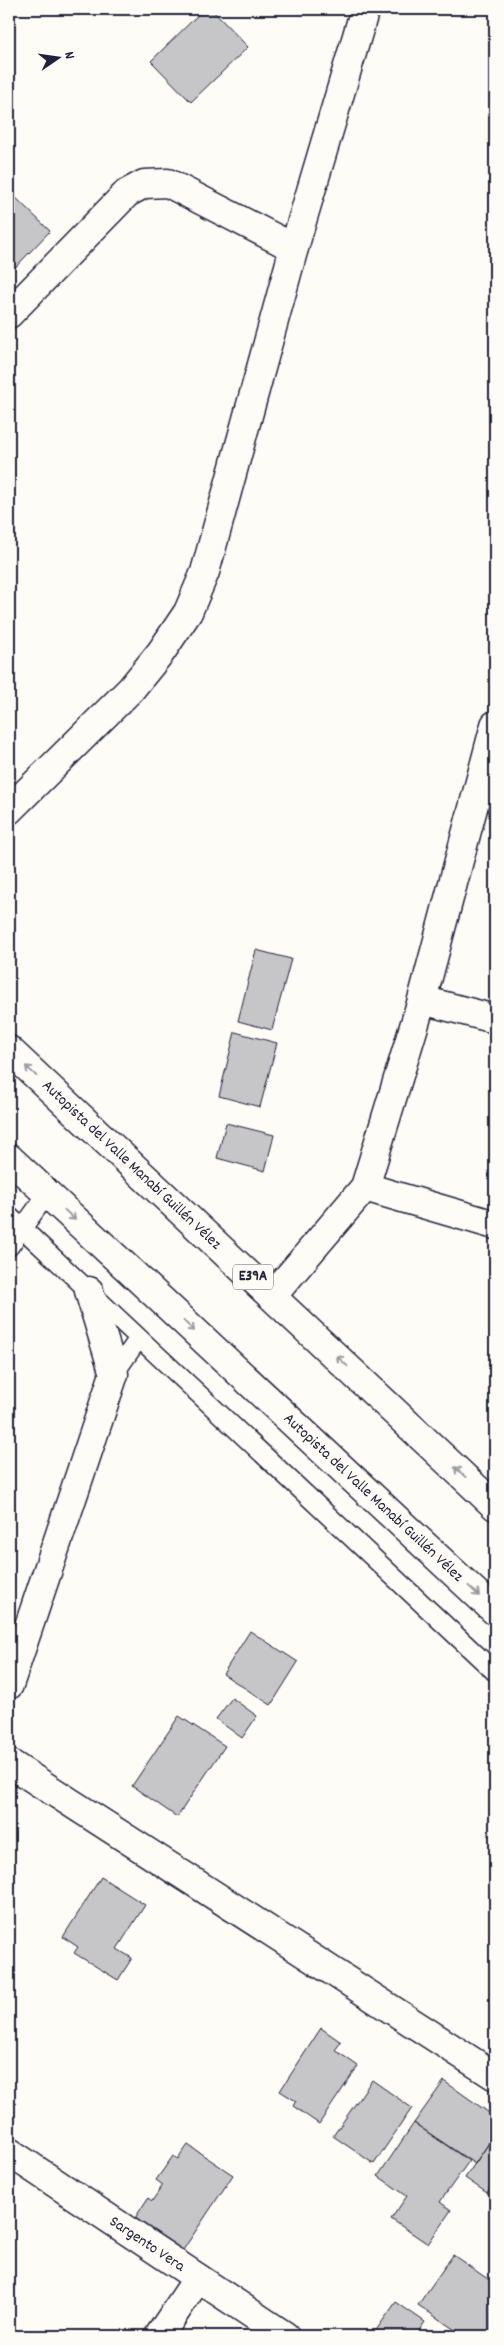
<svg xmlns="http://www.w3.org/2000/svg" width="504" height="2345" font-family="Dekko,sans-serif">
  <style>
    .building { fill: #c6c6c8; stroke: #22223b }
    .lines { fill: none; stroke-linecap: round; stroke-linejoin: round }
    .service-casing { stroke: #22223b; stroke-width: 21 }
    .minor-casing { stroke: #22223b; stroke-width: 31 }
    .primary-casing { stroke: #22223b; stroke-width: 31 }
    .service { stroke: #fdfcf7; stroke-width: 18 }
    .minor { stroke: #fdfcf7; stroke-width: 28 }
    .primary { stroke: #fdfcf7; stroke-width: 28 }
    .oneway { stroke: #9a9aa2 }
    .labels { text-anchor: middle; dominant-baseline: central; stroke-width: 4; stroke-linejoin: round; paint-order: stroke }
    .shield { fill: #fdfcf7; stroke: #646373; stroke-width: 1 }
    .shield-label { font-size: 15px; font-weight: bold; fill: #22223b }
    .street-label { font-size: 16px; fill: #22223b; stroke: #fdfcf7 }
  </style>
  <rect width="100%" height="100%" fill="#fdfcf7"/>
  <filter id="ink" filterUnits="userSpaceOnUse"><feTurbulence type="fractalNoise" baseFrequency=".02" numOctaves="2"/><feDisplacementMap in="SourceGraphic" scale="10" xChannelSelector="R" yChannelSelector="G"/><feConvolveMatrix kernelMatrix="1 2 1 2 8 2 1 2 1" color-interpolation-filters="sRGB"/></filter>
  <g filter="url(#ink)">
    <path class="building" d="M204,9h7l37,38 -57,55 -40,-41z
      M9,191l41,40 -41,43z
      M256,950l35,9 -19,71 -34,-9z
      M235,1032l42,11 -17,64 -41,-11z
      M226,1123l48,12 -9,36 -48,-13z
      M250,1631l48,31 -27,43 -48,-31z
      M232,1698l25,18 -15,22 -26,-19z
      M179,1716l46,30 -48,71 -45,-31z
      M101,1877l44,28 -28,44 15,9 -14,22 -44,-27 4,-6 -15,-10z
      M321,2028l20,14 -6,8 23,16 -39,58 -26,-18 3,-5 -16,-10z
      M372,2080l40,28 -38,56 -41,-28z
      M444,2081l51,36v17l-20,30 -61,-41z
      M414,2123l55,38 -29,41 11,8 -23,34 -37,-25 16,-23 -29,-20z
      M495,2134v47l-8,12 -22,-15z
      M188,2145l45,30 -50,75 -48,-32 13,-20 4,3 11,-16 -7,-5 17,-24 5,3z
      M495,2181v17l-8,-5z
      M453,2255l42,29v52h-31l-46,-31z
      M396,2302l29,20 -10,14h-43z"/>
    <g class="lines">
      <g class="service-casing">
        <path id="service" d="M9,1216l486,456
          M9,1247l38,-53
          M114,1374l25,-36"/>
      </g>
      <g class="minor-casing">
        <g id="minor">
          <path d="M9,314l118,-121 17,-9 24,-1 126,65"/>
          <path d="M9,810l122,-121 30,-37 27,-40 17,-40 89,-324 71,-239"/>
          <path d="M422,1000l73,19"/>
          <path d="M365,1187l130,38"/>
          <path d="M273,1295l92,-108 57,-187 73,-275"/>
          <path d="M9,1685l105,-311 -25,-83"/>
          <path d="M9,1763l486,313"/>
          <path id="s1" d="M9,2152l276,184"/>
          <path d="M159,2336l39,-58"/>
        </g>
      </g>
      <g class="primary-casing">
        <g id="primary">
          <path id="s2" d="M9,1050l486,456"/>
          <path id="s3" d="M9,1158l486,453"/>
        </g>
      </g>
      <use href="#service" class="service"/>
      <use href="#minor" class="minor"/>
      <use href="#primary" class="primary"/>
    </g>
    <defs><path id="oneway-shaft" d="M-6 0H5M1.5-3L5.5 0L1.5 3" fill="none" stroke-width="1.6" stroke-linecap="round" stroke-linejoin="round" transform="scale(1.25)"/></defs>
    <g class="oneway">
      <use href="#oneway-shaft" transform="translate(31 1071) rotate(-137)"/>
      <use href="#oneway-shaft" transform="translate(70 1215) rotate(43)"/>
      <use href="#oneway-shaft" transform="translate(189 1326) rotate(43)"/>
      <use href="#oneway-shaft" transform="translate(342 1361) rotate(-137)"/>
      <use href="#oneway-shaft" transform="translate(460 1472) rotate(-137)"/>
      <use href="#oneway-shaft" transform="translate(474 1591) rotate(43)"/>
    </g>
  </g>
  <g class="labels">
    <rect class="shield" x="233" y="1264.5" width="40" height="25" rx="4"/>
    <g class="shield-label">
      <text x="253" y="1277">E39A</text>
    </g>
    <g class="street-label">
      <text stroke="none"><textPath href="#s2" startOffset="168">Autopista del Valle Manabí Guillén Vélez</textPath></text>
      <text stroke="none"><textPath href="#s3" startOffset="498">Autopista del Valle Manabí Guillén Vélez</textPath></text>
      <text stroke="none"><textPath href="#s1" startOffset="166">Sargento Vera</textPath></text>
    </g>
  </g>
  <rect width="504" height="2345" fill="none" stroke="#fdfcf7" stroke-width="30"/>
  <rect x="15" y="15" width="474" height="2315" fill="none" stroke="#22223b" stroke-width="2" filter="url(#ink)"/>
  <g transform="translate(58 58) rotate(77)" stroke="#fdfcf7" stroke-width="4" paint-order="stroke">
  <path d="M0-4L9 19L0 12L-9 19Z" fill="#22223b"/>
  <text y="-8" font-size="14" font-weight="bold" text-anchor="middle" fill="#22223b">N</text>
  </g>
</svg>
